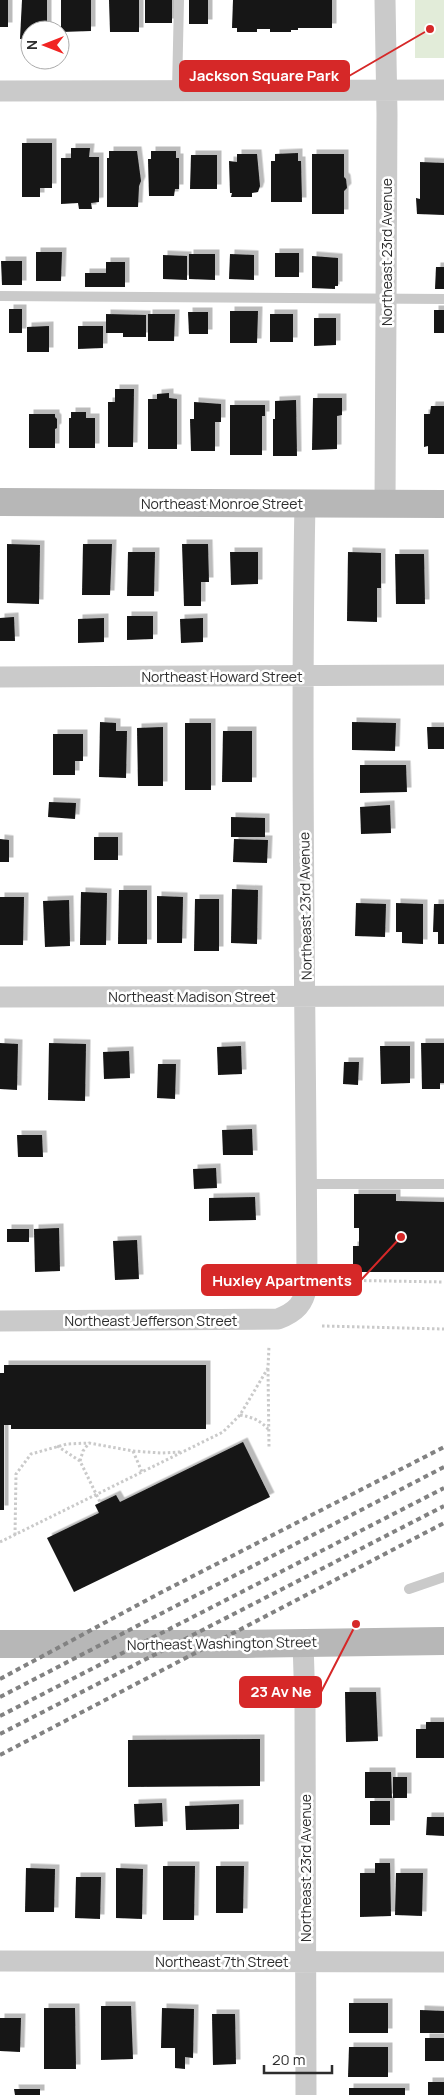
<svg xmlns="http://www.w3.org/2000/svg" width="444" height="2095" font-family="Manrope,sans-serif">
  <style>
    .green { fill: #e2ecd9 }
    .building { fill: #141414; filter: url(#shadow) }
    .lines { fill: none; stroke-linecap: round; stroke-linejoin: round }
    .path { stroke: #cacaca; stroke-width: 3; stroke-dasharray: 2.5 2.5; stroke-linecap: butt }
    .lane { stroke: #cacaca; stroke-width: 10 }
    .street { stroke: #cacaca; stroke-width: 21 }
    .secondary { stroke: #b7b7b7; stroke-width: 28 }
    .rail { stroke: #828282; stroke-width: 4; stroke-dasharray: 5 4; stroke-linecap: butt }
    .labels { text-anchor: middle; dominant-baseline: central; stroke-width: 5; stroke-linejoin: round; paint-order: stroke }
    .street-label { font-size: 14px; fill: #2d2d2d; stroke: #fff }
    .leader { fill: none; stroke: #d62828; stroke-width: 2 }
    .callout-dot { fill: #d62828; stroke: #fff; stroke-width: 2 }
    .callout { fill: #d62828; stroke: #d62828; stroke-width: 2 }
    .callout-label { font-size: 15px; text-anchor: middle; font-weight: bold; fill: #fff }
  </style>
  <defs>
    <filter id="shadow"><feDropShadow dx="4.5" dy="-4.5" stdDeviation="0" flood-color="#0004"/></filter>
  </defs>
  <rect width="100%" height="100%" fill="#fff"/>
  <path class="green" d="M415,0h29v58h-29z"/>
  <path class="building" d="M0,0h8v27h-8z
    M22,0h25v30h-17v9h-10z
    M61,0h30v31l-30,1z
    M109,0h30v32h-29z
    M145,0h27v23h-27z
    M189,0h19v24h-19z
    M233,0h99v28h-34v2h-7v2h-21v-3h-13v3h-20v-4h-5z
    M22,143h30v45h-12v9h-18z
    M71,148h19l-1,9h10v45l-8,1 1,6h-13l-1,-6 -17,1v-46h10z
    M109,151h28l4,30 -2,5 -1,21h-31v-49h2z
    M151,151h25v7h3v31h-4l-1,7h-25l-1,-37h3z
    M298,153v8h3l1,41h-31v-41h4v-7z
    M237,154h20l3,32 -2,6 -6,1v4h-21l1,-4h-2l-1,-32 8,1z
    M312,154h32v23l2,2 1,9 -3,3v23h-32z
    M191,155h26v34h-27z
    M420,162l24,1v52l-27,-1 -1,-16 4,1z
    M36,252h26l-1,29h-25z
    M275,253h24v24h-24z
    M189,254h26v26l-26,-1z
    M230,254l24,1v25l-25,-1z
    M163,255l24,1v24l-24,-1z
    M312,256l26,2v28h-3v3l-23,-1z
    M1,261h21v24h-20z
    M106,262h19v25h-40v-14h21z
    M436,267h8v22h-9z
    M9,309h13v24h-13z
    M434,310h10v23h-10z
    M230,311h28l-1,32h-27z
    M188,312h20v22h-19z
    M106,314l40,1v22h-23v-4h-17z
    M148,314h27l-1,27h-26z
    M270,314h23v28h-23z
    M314,318h22v27l-22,1z
    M49,326v26h-22v-25z
    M78,326h25v22l-25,1z
    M115,389h19l-1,58h-25v-45h7z
    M169,393v5l8,1v50h-29v-50h9v-5z
    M313,398h29v17l-5,1v33l-25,1z
    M296,400l1,56h-24v-37h2v-18z
    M194,402l27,2v18h-6v29h-24l-1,-32h4z
    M230,405h35v11h-3v39h-32z
    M431,406h13v48h-16v-8l-4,1v-33h6z
    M71,412h15v6h9v30h-26v-30h2z
    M29,414h26v3l2,2v9l-2,1v19h-26z
    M7,544l33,1 -1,59 -32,-1z
    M83,544h29l-2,51h-28z
    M182,544h26l1,38h-8v24h-17z
    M128,552h27l-1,44h-27z
    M230,552h28v32l-27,1z
    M348,552l33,1v35h-4v34l-30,-1z
    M395,554h29l1,50h-29z
    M127,616h26v23l-26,1z
    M14,617l1,24h-15v-23z
    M104,618v24l-26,1v-24z
    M203,618v24l-22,1 -1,-24z
    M100,722l16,1v8h11l-1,47 -27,-1z
    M352,722l44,1 -1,28 -43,-1z
    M185,723h26v67h-26z
    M163,727v59h-25l-1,-58z
    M427,727h17v22h-16z
    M223,731h29v51h-30z
    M53,734h30v27h-8v14h-22z
    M360,765h46l1,27 -47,1z
    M49,802l27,1 -1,16 -27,-2z
    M390,805l1,28 -30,1 -1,-27z
    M231,817l34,1v19h-34z
    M94,837h24v23h-24z
    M0,839l9,1v22h-9z
    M234,839l34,1 -1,23 -34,-1z
    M232,889l26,1 -1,54 -26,-1z
    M119,890h28v54h-29z
    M81,892l26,1 -1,52h-26z
    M157,896l26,1 -1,46h-25z
    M0,897h24l-1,48h-23z
    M195,899h24v52h-25z
    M69,900l1,46 -25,1 -2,-46z
    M356,903l30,1 -1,33 -30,-1z
    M396,903l27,1v40l-21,-1v-11h-6z
    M434,904h10v40h-6v-12h-5z
    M0,1043l18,1 -1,46 -17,-1z
    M49,1043l37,1 -1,57 -37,-1z
    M421,1043h23v40h-4v6h-18z
    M241,1046l1,28 -24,1 -1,-28z
    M380,1046h30v37l-29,1z
    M129,1051l1,27 -26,1 -1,-27z
    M344,1062h15l-1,23 -15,-1z
    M158,1064h18l-1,35 -18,-1z
    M252,1129l1,26h-30l-1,-25z
    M17,1135h25l1,22h-25z
    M216,1168l1,20 -23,1 -1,-20z
    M354,1194h42v7l48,1v70h-91v-26h6v-18h-5z
    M255,1197l1,23 -47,1v-23z
    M59,1228l1,43 -25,1 -1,-43z
    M7,1229h22v13h-22z
    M137,1240l2,39 -24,1 -2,-39z
    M4,1365h202v64h-195v-4h-7v85h-4v-137h4z
    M243,1442l27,55 -196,95 -27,-54 52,-25 -4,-8 21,-10 4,7z
    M345,1692h31l2,49 -32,1z
    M426,1722h18v36h-28v-29h10z
    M260,1739v47l-132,1v-47z
    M365,1772h26l1,26h-27z
    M393,1777h14v21h-14z
    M370,1801h20v24h-20z
    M162,1803l1,23 -28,1 -1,-23z
    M239,1804v25l-53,1 -1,-24z
    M427,1817h17v19l-18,-1z
    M375,1863h15l1,53 -31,1v-44h15z
    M163,1866h32l-1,54h-31z
    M216,1866h28l-1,47h-27z
    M26,1868l29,1 -1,43h-29z
    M116,1868l27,1 -1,50 -26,-1z
    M396,1873h27l-1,43 -27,-1z
    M76,1877h25l-1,42 -25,-1z
    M349,2003h39v30h-39z
    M101,2006h30l2,53 -32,1z
    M44,2008h31l1,61h-32z
    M162,2008l32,1 -1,49 -8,-1v12l-10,-1v-20h-14z
    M420,2010l24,1v22h-24z
    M212,2014h23l1,50 -23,1z
    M0,2018h21l-1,34 -20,-1z
    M425,2038h19v23h-19z
    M349,2047h39v30h-40z
    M428,2082h16v13h-16z
    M349,2088h56v7h-56z
    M14,2089h26v6h-25z"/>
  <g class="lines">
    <path class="path" d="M329,1280l115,2
      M322,1326l122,3
      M268,1369l1,79
      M240,1415c12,2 20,5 28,14
      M57,1446l23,15 20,41
      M133,1451l9,21
      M80,1461l3,-10 6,-8
      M15,1535l1,-61 15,-20 36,-10 22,-1 44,8 28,2 19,-1
      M0,1542l223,-110 17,-17 28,-47 1,-22"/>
    <path class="lane" d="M177,90l2,-90
      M0,296l444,3
      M306,1184h138
      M409,1589l35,-12"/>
    <path class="street" d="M385,0l2,114 -2,390
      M0,91l444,-1
      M0,677l444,-2
      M0,997l444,-1
      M0,1321l278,-2c18,-7 26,-15 29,-34 -1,-260 -7,-521 -2,-782
      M303,1642l2,64 1,389
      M0,1961l444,1"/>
    <path class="secondary" d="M0,502l444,2
      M0,1644h245l199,-3"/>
    <path class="rail" d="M0,1679l160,-86 284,-146
      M0,1697l444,-230
      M0,1716l444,-228
      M0,1734l444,-228
      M0,1755l444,-232"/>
  </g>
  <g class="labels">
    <g class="street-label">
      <text transform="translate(386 252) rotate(-90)">Northeast 23rd Avenue</text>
      <text x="222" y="503">Northeast Monroe Street</text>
      <text x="222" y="676">Northeast Howard Street</text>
      <text transform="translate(305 906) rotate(-91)">Northeast 23rd Avenue</text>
      <text x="192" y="996">Northeast Madison Street</text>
      <text x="151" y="1320">Northeast Jefferson Street</text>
      <text transform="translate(222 1643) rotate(-1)">Northeast Washington Street</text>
      <text transform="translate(305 1868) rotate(-90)">Northeast 23rd Avenue</text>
      <text x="222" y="1961">Northeast 7th Street</text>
    </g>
  </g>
  <path class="leader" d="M430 29L349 76M401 1237L361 1280M356 1624L321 1692"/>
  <g class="callout-dot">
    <circle cx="430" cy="29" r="5"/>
    <circle cx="401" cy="1237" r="5"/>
    <circle cx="356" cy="1624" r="5"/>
  </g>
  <g class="callout">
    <rect x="180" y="61" width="169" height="30" rx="5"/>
    <rect x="202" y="1265" width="159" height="30" rx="5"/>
    <rect x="240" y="1677" width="81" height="30" rx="5"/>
  </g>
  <g class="callout-label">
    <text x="264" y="81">Jackson Square Park</text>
    <text x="282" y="1286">Huxley Apartments</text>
    <text x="281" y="1697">23 Av Ne</text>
  </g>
  <g transform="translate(45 45) rotate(270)"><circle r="24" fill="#ffffff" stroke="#ababab"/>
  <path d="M0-4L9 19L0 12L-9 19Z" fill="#f12422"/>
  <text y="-8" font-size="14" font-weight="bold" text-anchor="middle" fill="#2d2d2d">N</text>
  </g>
  <path d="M264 2065v8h68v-8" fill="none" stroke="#2d2d2d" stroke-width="2.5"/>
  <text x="272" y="2065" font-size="15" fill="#2d2d2d" stroke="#ffffff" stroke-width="4" paint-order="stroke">20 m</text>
</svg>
